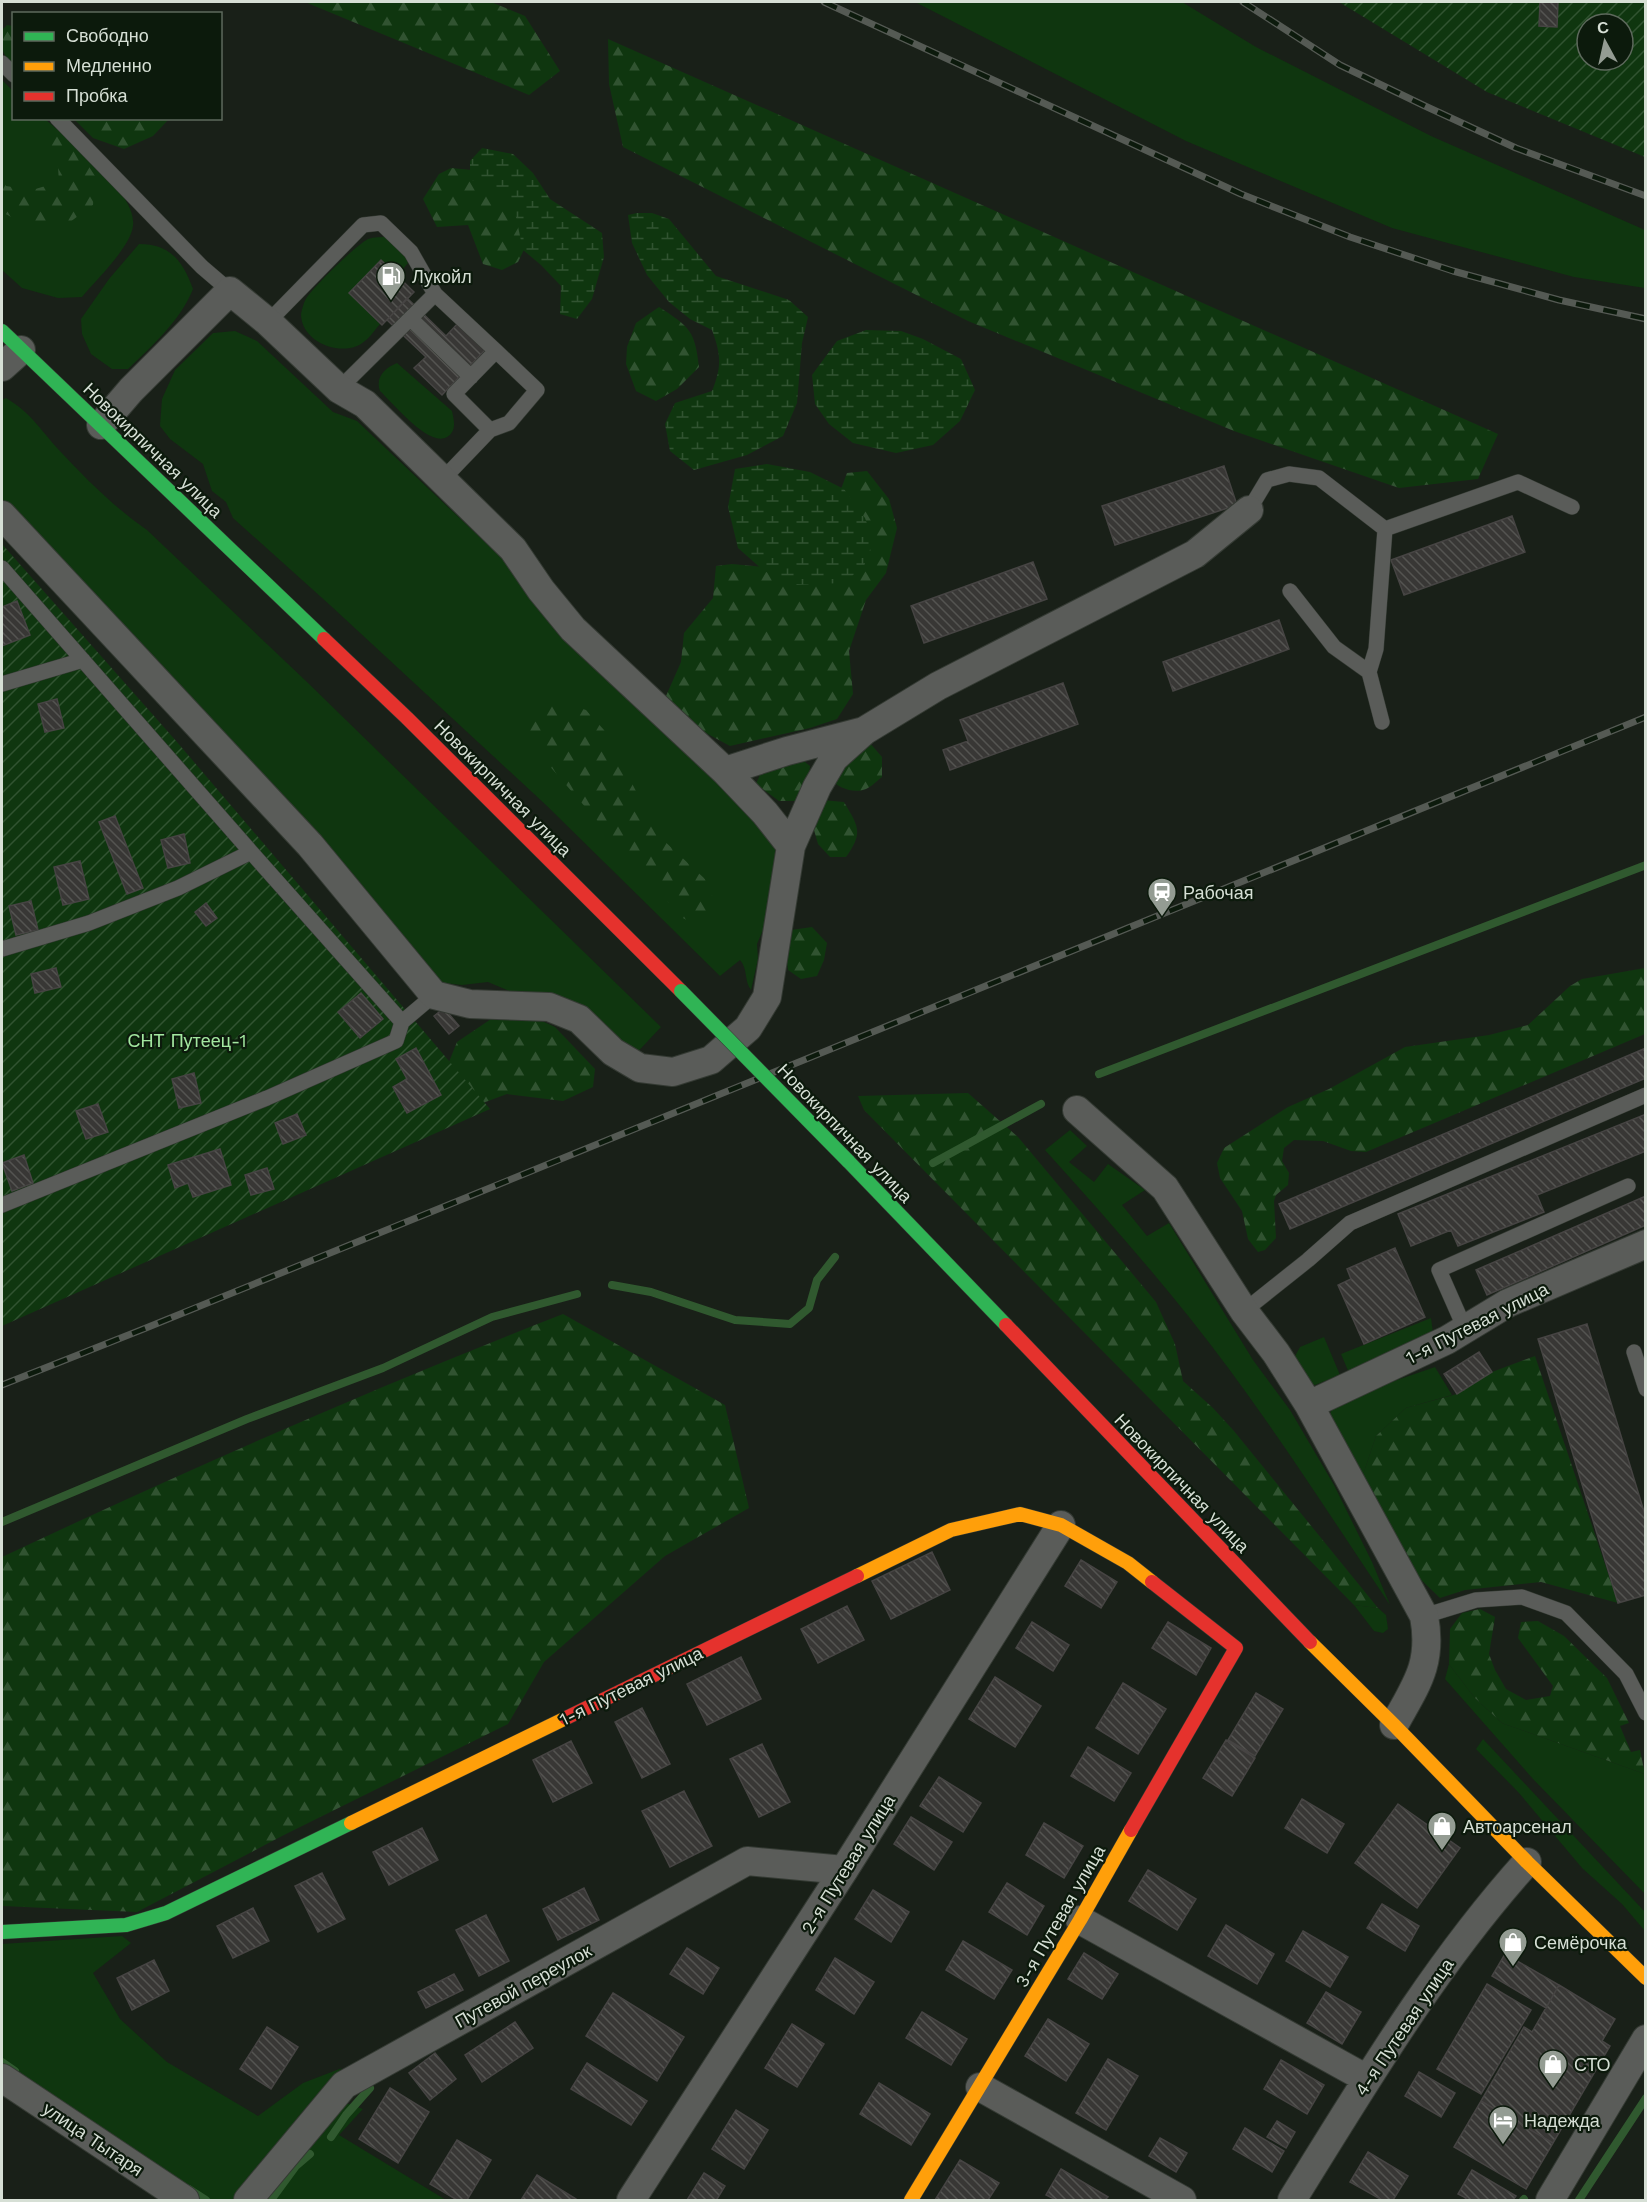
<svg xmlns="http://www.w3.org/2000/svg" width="1647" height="2202" font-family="'Work Sans',sans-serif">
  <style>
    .grass { fill: #0f360f }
    .forest { fill: url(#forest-firs) }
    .wetland { fill: url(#wetland-marsh) }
    .garden { fill: url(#garden-furrows); fill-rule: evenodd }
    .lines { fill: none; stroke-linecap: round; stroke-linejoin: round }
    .stream { stroke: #30592f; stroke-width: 8 }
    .building { fill: url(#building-back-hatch); stroke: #464443; stroke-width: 1.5 }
    .lane-casing { stroke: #343a33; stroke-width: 16 }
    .street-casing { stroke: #343a33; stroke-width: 30 }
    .fast-casing { stroke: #343a33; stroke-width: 15 }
    .slow-casing { stroke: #343a33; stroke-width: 15 }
    .jam-casing { stroke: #343a33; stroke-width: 15 }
    .lane { stroke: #5a5c59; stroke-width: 15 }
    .street { stroke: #5a5c59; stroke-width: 28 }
    .fast { stroke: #30b455; stroke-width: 14 }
    .slow { stroke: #ff9f0a; stroke-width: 14 }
    .jam { stroke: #e5322d; stroke-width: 14 }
    .rail-casing { stroke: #555a54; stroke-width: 7 }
    .rail { stroke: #0c1a0c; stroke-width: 4.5; stroke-dasharray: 14; stroke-linecap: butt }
    .fast-bridge-casing { stroke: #343a33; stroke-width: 15; stroke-linecap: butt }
    .fast-bridge { stroke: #30b455; stroke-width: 14 }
    .labels { text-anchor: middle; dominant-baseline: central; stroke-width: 4.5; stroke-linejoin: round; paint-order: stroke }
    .poi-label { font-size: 18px; fill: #d6dfd5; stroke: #0c1a0c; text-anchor: start }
    .street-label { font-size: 18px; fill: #d6dfd5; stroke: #0c1a0c }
    .park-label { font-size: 18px; fill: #a3e7a0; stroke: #0c1a0c }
  </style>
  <defs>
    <pattern id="forest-firs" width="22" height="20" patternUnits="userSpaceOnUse" patternTransform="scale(1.5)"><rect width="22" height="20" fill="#0f360f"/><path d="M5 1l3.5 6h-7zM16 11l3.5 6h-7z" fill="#315331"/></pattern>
    <pattern id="wetland-marsh" width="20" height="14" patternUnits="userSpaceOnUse" patternTransform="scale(1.5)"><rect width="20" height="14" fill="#0f360f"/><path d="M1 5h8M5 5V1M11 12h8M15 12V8" fill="none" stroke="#315331"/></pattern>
    <pattern id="garden-furrows" width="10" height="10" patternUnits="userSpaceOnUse" patternTransform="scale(1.5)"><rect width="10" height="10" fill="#0f360f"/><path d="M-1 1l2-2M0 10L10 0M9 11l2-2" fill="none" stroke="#315331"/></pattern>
    <pattern id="building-back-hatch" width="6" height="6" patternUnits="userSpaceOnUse" patternTransform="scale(1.5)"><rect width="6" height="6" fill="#383735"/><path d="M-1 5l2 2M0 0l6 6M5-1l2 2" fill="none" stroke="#545451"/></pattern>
  </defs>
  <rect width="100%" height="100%" fill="#192018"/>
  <path class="grass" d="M915,2h267l74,45 175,89 214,94v58l-71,-11 -182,-49 -206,-87z
    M2,80l11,11 1,27 31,1c23,20 93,74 88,107 -3,22 -37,54 -51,71l-24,1 -36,-10 -20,-18z
    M387,237l16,14 5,12 -11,13 -48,17 31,31c-6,7 -13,18 -23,22 -22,9 -56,-6 -56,-32 1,-5 3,-13 6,-17 10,-13 48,-51 61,-58 6,-2 13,-2 19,-2z
    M139,244c31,0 44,17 54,45 -13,32 -40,56 -65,80h-16l-21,-15 -9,-20 -1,-15 28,-40z
    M235,331l22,10 76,71 24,9 148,140 229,235 46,56 -15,73 -8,19 1,15 -7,31c-7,-9 -3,-21 -11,-30l-20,16 -174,-171 -215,-199 -98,-88 -7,-16 -14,-11 -9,-27 -33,-25 -10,-13 2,-27 13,-29 38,-37z
    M397,363l55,48c2,9 5,20 -5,26 -18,11 -54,-34 -67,-46 -5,-14 5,-23 17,-28z
    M6,398c24,14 34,31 52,51 27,29 57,59 89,81l160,152 354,345 -30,32 -107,-62 -36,-15 -26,3 -26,-3 -434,-475v-107z
    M1070,1130l17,16 -18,16 25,20 14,-18 37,26 -23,15 25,31 22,-13 84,137 37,50 44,75 38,77 18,43c-53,-79 -104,-159 -161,-236 -57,-77 -120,-148 -184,-219z
    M1431,1318l2,15 -84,40 -8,-19z
    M1324,1337l16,38 -25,10 -6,-1 -15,-26 6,-11z
    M1435,1367l17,28 -46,13 -30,28 -13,39 -33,-56 1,-9 11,-11z
    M1354,1605l24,3 8,7 2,14 -5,4 -9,-2z
    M1449,1664l26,34 27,25 143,51v120l-112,-115 -88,-100z
    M1483,1739l162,173v19l-23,-27 -40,-36 -63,-75 -43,-44z
    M122,1936l9,7 -38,30 27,46 47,43 91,54 45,-33 39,-15 -44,49 -61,83h-41l-194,-128v-128z
    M343,2102l20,7 -24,26 107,65h-185z"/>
  <path class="forest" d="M305,2h186l34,14 35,55 -31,24z
    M7,25l6,1v38c-13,-12 -11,-16 -11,-34z
    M608,39l890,395 -20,45 -79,9 -165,-57 -266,-110 -345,-174 -14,-63z
    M74,119h95l-16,17 -29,13 -31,-11z
    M45,134l26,5 24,37 -2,29 -23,17 -44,3 -24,-13v-34l4,8 26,4 27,-8 -1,-15 -18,-21z
    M451,168l42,4 40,59 -15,31 -16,8 -19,-6 -15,-39 -31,2 -14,-28 16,-25z
    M659,307c31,20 36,24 40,60l-22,22 -21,12 -20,-10 -10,-27 1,-17 9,-24z
    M867,471l22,28 8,29 -11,45 -20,27 -17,51 4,43 -16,25 -27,9 -80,18 -37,-20 -27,-30 15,-34 3,-29 29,-35 3,-32 16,-2 52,5 54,-72 9,-24z
    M559,701l27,9 18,20 56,107 45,42 11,26 -10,25 -25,-13 -154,-177 8,-26z
    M869,742l13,15v20c-5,4 -11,10 -16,12 -13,5 -27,-1 -36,-10z
    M800,758l10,8 -2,15 -13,20h-16l-23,-17 6,-14z
    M822,800l22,2c14,24 20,30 2,55h-16l-12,-13 -6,-21z
    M812,927l15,16 -3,17 -7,16 -16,3 -13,-9 -3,-22 6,-18z
    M1645,968v66l-279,118 -15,-1 -28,-10 -29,-1 -10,8 -2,13 7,12 -1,12 -12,10 -2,6 2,37 -11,12 -7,2 -10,-13 -6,-28 -22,-33 -3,-15 7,-15 64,-41 41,-18 76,-42 84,-12 39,-10 42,-39 12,-7z
    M527,1014l28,13 40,42 -2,18 -30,14 -56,-7 -35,13 -30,-28 15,-37 37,-25z
    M968,1093l50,44 138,165 19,42 8,37 30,27 21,23 144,177 -24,-3 -490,-495 -6,-14z
    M563,1314l162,91 24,103 -84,48 -121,106 -36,62 -226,112 -145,76 -135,-6v-349c185,-87 371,-169 561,-243z
    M1535,1356l83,247 -77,-21 -76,8 -25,8 -27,-26 -50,-97 13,-39 30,-28 51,-14 35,-22z
    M1480,1609l15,8 -6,37 6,16 11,19 20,11 24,-4 3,-10 -35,-48 3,-16 17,-1 26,15 43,42 22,45 -9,3 11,26 9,-2 5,24 -143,-51 -27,-25 -26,-34 1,-35 12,-16z"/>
  <path class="wetland" d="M482,148l31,6 20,19 17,26 52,34 2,24 -12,42 -15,20 -17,-5 1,-28 -20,-21 -18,-15 -7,-33 -7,-15 -21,-15 -18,-8v-18z
    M637,213h15l17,6 47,57 73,24 19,17 -6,26 -5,60 -14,33 -36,19 -53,15 -24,-19 -5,-27 10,-21 37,-12c10,-25 9,-36 0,-61l-22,-11 -21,-17 -22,-27 -15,-32 -4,-28z
    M866,330l35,1 22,8 38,20 14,31 -15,31 -27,24 -37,8 -43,-10 -24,-19 -14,-20 -3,-29 25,-34z
    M767,464l43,8 34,17 21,29 8,23 -10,28 -22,14 -45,2 -32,-14 -26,-23 -10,-41 7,-38z"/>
  <path class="garden" d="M1339,2h306v155l-158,-65zM1587,24h36v36h-36z
    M2,544l175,198 313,367 -488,217z"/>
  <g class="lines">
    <path class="stream" d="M1099,1074l547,-209
      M933,1163l108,-59
      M612,1285l39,7 84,28 55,4 19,-16 8,-28 18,-23
      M2,1522l245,-103 136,-51 109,-51 85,-23
      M2,2062l13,9
      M331,2137l15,-22 24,-27
      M189,2189l17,11
      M271,2200l25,-34 14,-12
      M1523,2200l1,-1
      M1579,2200l67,-102"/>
  </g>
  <path class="building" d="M1540,2h18l-1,25 -18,-1z
    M381,260l33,32 -32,33 -33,-32z
    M407,298l39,38 13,-14 27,27 -44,46 -28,-27 12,-11 -39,-37z
    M1224,466l13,39 -122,40 -13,-39z
    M1512,516l13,36 -121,43 -13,-35z
    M1033,562l14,37 -123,44 -13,-37z
    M17,601l13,34 -28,11v-39z
    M1279,620l10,29 -116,42 -10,-29z
    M1063,683l15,41 -128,46 -7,-20 25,-9 -8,-21z
    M57,699l7,29 -19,4 -7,-28z
    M115,816l28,72 -16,6 -28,-72z
    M184,834l6,29 -22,5 -7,-28z
    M80,861l9,38 -26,6 -9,-38z
    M31,901l7,29 -22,5 -7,-29z
    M206,903l11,15 -11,8 -11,-14z
    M56,968l5,19 -26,6 -4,-19z
    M361,993l22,26 -23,19 -22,-26z
    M444,1008l15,18 -10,8 -15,-18z
    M416,1048l25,47 -34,18 -14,-26 14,-8 -11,-20z
    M1646,1048v30l-356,151 -11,-25z
    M194,1073l7,30 -22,5 -7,-29z
    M98,1104l10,28 -22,7 -10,-28z
    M297,1114l9,21 -23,9 -8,-21z
    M1646,1114v37l-109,44 7,17 -86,34 -7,-16 -40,16 -13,-32z
    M220,1149l11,36 -38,12 -5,-14 -13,5 -7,-23z
    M24,1155l9,28 -21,8 -10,-28z
    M267,1168l7,21 -23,6 -6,-20z
    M1646,1196v29l-159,70 -11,-25z
    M1395,1248l30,69 -61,27 -26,-59 13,-6 -4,-10z
    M1587,1324l59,194v77l-28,8 -80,-264z
    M1479,1352l13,20 -35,22 -13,-20z
    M932,1552l18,38 -59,29 -19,-38z
    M1081,1560l36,22 -16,26 -36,-22z
    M847,1606l17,34 -46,23 -17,-34z
    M1032,1622l37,23 -16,26 -37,-23z
    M1168,1622l43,26 -15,27 -44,-27z
    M741,1657l20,42 -54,26 -20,-41z
    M995,1677l46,29 -26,41 -46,-28z
    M1123,1683l43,26 -28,45 -42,-26z
    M1256,1693l27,16 -28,47 -27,-16z
    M642,1708l28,56 -28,14 -27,-56z
    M1226,1740l29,18 -23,38 -29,-18z
    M571,1741l21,42 -39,19 -20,-42z
    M762,1744l28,58 -31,15 -29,-58z
    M1088,1747l43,26 -17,28 -43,-25z
    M939,1777l42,26 -18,29 -43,-26z
    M684,1791l28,55 -42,21 -28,-56z
    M1302,1799l42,25 -17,29 -42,-25z
    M1398,1804l62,44 -43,60 -62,-45z
    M911,1817l41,25 -18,28 -40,-26z
    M1044,1823l39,23 -19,32 -38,-23z
    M422,1828l16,32 -49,25 -16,-33z
    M1148,1870l48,29 -19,31 -48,-29z
    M322,1873l23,46 -27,13 -23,-46z
    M1007,1883l37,23 -17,29 -38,-23z
    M584,1888l15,32 -41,20 -15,-31z
    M873,1890l36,22 -18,30 -36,-23z
    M1382,1904l37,22 -14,25 -38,-23z
    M253,1908l16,33 -36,17 -16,-32z
    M486,1915l23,46 -30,15 -23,-46z
    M1226,1925l48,29 -17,30 -49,-28z
    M1303,1931l45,26 -18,30 -44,-26z
    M963,1941l49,29 -18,29 -48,-29z
    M687,1948l32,20 -16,26 -33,-20z
    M1084,1953l34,21 -16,25 -34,-20z
    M1505,1954l54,31 -13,23 -54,-32z
    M835,1958l39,24 -20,32 -38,-24z
    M154,1960l15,31 -37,19 -15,-32z
    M454,1974l9,16 -37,18 -8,-16z
    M1487,1984l44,26 -50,84 -44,-25z
    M1559,1985l56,34 -13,22 8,5 -57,97 -72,-42 43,-74 8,5z
    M1326,1992l35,20 -19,32 -35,-21z
    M613,1993l71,44 -27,44 -71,-45z
    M922,2012l45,27 -16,26 -45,-27z
    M1048,2019l41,25 -23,37 -41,-25z
    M515,2022l18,26 -51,34 -17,-27z
    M792,2024l32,20 -27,43 -32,-19z
    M267,2027l31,20 -27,42 -31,-20z
    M435,2053l21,26 -26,21 -21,-27z
    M1108,2059l30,17 -32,54 -30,-17z
    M1281,2060l43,25 -17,29 -43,-25z
    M587,2063l60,38 -16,24 -60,-36z
    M1419,2072l36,21 -14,24 -36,-21z
    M879,2083l51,31 -19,31 -51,-31z
    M390,2088l39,24 -31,51 -39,-24z
    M1481,2101l72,42 -27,46 -72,-42z
    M736,2110l32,20 -24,39 -32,-20z
    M1277,2121l18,11 -9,16 -19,-11z
    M1245,2128l39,23 -12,21 -39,-23z
    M1160,2138l27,15 -11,19 -27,-16z
    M457,2140l34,20 -24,40h-10l-27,-16z
    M1368,2152l40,24 -15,24h-11l-32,-18z
    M960,2160l39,23 -11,17h-53z
    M1061,2169l47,28 -3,3h-49l-10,-5z
    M1472,2170l44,26 -3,4h-49l2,-2 -8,-4z
    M704,2173l21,13 -8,13 2,1h-32z
    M537,2175l39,24v1h-55z"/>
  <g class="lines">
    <g class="lane-casing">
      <path id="lane" d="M2,63l12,12
        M57,118l145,149 28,24
        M411,319l60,58
        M268,322l95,-97 18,-2 30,29 24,42
        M339,389l96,-95 61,57 -42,43 36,36 -47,49
        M490,430l19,-7 28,-33 -41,-39
        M1249,510l18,-30 22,-6 30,4 66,51 -9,120 -7,23 13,50
        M1385,529l133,-47 54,25
        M2,568l249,284
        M1290,591l44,56 35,25
        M2,684l81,-24
        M2,949l87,-26 89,-35 73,-36 151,170 -6,19 -129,57 -265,107
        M402,1022l32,-27
        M1244,1311l64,-51 42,-37 296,-128
        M1465,1329l-26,-59 189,-84
        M1634,1352l12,37
        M1424,1616l52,-16 46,-3 44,16 60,61 20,39"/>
    </g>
    <g class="street-casing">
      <path id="street" d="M2,367l19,-17
        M101,425l30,-35 99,-99 38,31 71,67 26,15 148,145 28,41 32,39 152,142 40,42 26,33
        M2,515l308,330 124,150 36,9 79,3 30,12 34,33 27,16 33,4 38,-12 37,-32 19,-31 24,-151 26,-59 17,-29 30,-27
        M725,771l62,-20 77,-20 74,-45 257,-132 54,-44
        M1077,1110l88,78 79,123 32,42 33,52 115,211c9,48 -8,69 -30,109
        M1309,1405l138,-65 61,-37 138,-59
        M1080,1920l287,159
        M2,2078l183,122
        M980,2087l202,113
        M248,2200l96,-115 403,-224 97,9
        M631,2200l213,-330 217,-345
        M1292,2200c72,-116 143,-236 235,-338
        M1550,2200l96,-161"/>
    </g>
    <g class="fast-casing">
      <path id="fast" d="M2,331l322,308
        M848,1161l158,164
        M2,1932l124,-7 40,-12 185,-90"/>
    </g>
    <g class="slow-casing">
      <path id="slow" d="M857,1576l94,-46 69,-16 41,11 67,38 24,19
        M1310,1642l84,83 133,137 119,116
        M351,1823l215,-105
        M911,2200l169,-280 51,-90"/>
    </g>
    <g class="jam-casing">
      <path id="jam" d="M324,639l83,79 274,273
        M1006,1325l304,317
        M566,1718l291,-142
        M1131,1830l105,-182 -84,-66"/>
    </g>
    <use href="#lane" class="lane"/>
    <use href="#street" class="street"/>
    <use href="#fast" class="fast"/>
    <use href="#slow" class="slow"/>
    <use href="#jam" class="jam"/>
    <g class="rail-casing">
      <path id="rail" d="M824,2l417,192 109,43 103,34 106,29 87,19
        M1243,2l97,63 85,41 91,42 130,48
        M2,1385l139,-55 1505,-613"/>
    </g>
    <use href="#rail" class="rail"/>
    <g class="fast-bridge-casing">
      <path id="fast-bridge" d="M681,991l167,170"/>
    </g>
    <use href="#fast-bridge" class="fast-bridge"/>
  </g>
  <defs>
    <g id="fuel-pin" transform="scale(1.5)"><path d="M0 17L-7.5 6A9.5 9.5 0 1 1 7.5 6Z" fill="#949c93" stroke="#0c1a0c"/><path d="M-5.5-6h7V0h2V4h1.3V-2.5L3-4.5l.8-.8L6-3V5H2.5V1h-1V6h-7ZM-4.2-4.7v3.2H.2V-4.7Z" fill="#fff"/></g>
    <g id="station-pin" transform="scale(1.5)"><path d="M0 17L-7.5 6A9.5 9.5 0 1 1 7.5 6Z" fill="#949c93" stroke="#0c1a0c"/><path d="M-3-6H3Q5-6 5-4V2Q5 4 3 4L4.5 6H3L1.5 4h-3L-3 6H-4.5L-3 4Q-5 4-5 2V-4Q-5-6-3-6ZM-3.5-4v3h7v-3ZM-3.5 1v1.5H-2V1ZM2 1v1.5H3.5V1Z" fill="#fff"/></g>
    <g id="shop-pin" transform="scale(1.5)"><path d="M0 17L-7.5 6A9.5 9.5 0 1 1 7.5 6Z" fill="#949c93" stroke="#0c1a0c"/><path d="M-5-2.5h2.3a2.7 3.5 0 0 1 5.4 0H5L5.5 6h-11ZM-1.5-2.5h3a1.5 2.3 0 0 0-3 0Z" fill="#fff"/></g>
    <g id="hotel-pin" transform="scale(1.5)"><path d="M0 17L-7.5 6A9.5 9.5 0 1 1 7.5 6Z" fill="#949c93" stroke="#0c1a0c"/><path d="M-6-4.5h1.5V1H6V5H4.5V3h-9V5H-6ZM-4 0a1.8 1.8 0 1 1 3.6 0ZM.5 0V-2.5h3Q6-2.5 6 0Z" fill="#fff"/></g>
  </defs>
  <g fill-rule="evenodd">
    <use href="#fuel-pin" x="391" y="276"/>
    <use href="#station-pin" x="1162" y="892"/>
    <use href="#shop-pin" x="1442" y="1826"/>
    <use href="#shop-pin" x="1513" y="1942"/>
    <use href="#shop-pin" x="1553" y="2064"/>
    <use href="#hotel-pin" x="1503" y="2120"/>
  </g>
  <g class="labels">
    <g class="poi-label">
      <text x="412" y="276">Лукойл</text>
      <text x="1183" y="892">Рабочая</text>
      <text x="1463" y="1826">Автоарсенал</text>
      <text x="1534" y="1942">Семёрочка</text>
      <text x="1574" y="2064">СТО</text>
      <text x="1524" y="2120">Надежда</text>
    </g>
    <g class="street-label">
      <text transform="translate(153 450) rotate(44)">Новокирпичная улица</text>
      <text transform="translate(503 788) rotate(45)">Новокирпичная улица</text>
      <text transform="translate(845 1133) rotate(46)">Новокирпичная улица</text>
      <text transform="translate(1477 1323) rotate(-27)">1-я Путевая улица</text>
      <text transform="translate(1182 1483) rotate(46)">Новокирпичная улица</text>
      <text transform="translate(631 1686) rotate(-26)">1-я Путевая улица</text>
      <text transform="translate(848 1864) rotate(-58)">2-я Путевая улица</text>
      <text transform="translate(1060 1916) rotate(-60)">3-я Путевая улица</text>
      <text transform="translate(523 1986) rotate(-29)">Путевой переулок</text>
      <text transform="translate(1404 2027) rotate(-56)">4-я Путевая улица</text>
      <text transform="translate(93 2139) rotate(34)">улица Тытаря</text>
    </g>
    <g class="park-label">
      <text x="187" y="1040">СНТ Путеец-1</text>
    </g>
  </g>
  <rect width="1647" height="2202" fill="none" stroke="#d6dfd5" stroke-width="6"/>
  <rect x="12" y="12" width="210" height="108" fill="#0c1a0c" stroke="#5d695c" stroke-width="1.5"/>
  <rect x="24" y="32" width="30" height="9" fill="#30b455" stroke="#5d695c" stroke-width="1.5"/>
  <text x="66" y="42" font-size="18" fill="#d6dfd5">Свободно</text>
  <rect x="24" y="62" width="30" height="9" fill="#ff9f0a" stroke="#5d695c" stroke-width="1.5"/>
  <text x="66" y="72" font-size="18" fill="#d6dfd5">Медленно</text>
  <rect x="24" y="92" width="30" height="9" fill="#e5322d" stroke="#5d695c" stroke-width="1.5"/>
  <text x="66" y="102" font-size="18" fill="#d6dfd5">Пробка</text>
  <g transform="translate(1605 42) rotate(352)"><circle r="28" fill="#0c1a0c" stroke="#5d695c" stroke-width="1.5"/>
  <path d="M0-4.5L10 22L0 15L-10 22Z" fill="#949c93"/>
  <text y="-9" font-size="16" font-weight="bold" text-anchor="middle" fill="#d6dfd5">С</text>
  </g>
</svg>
